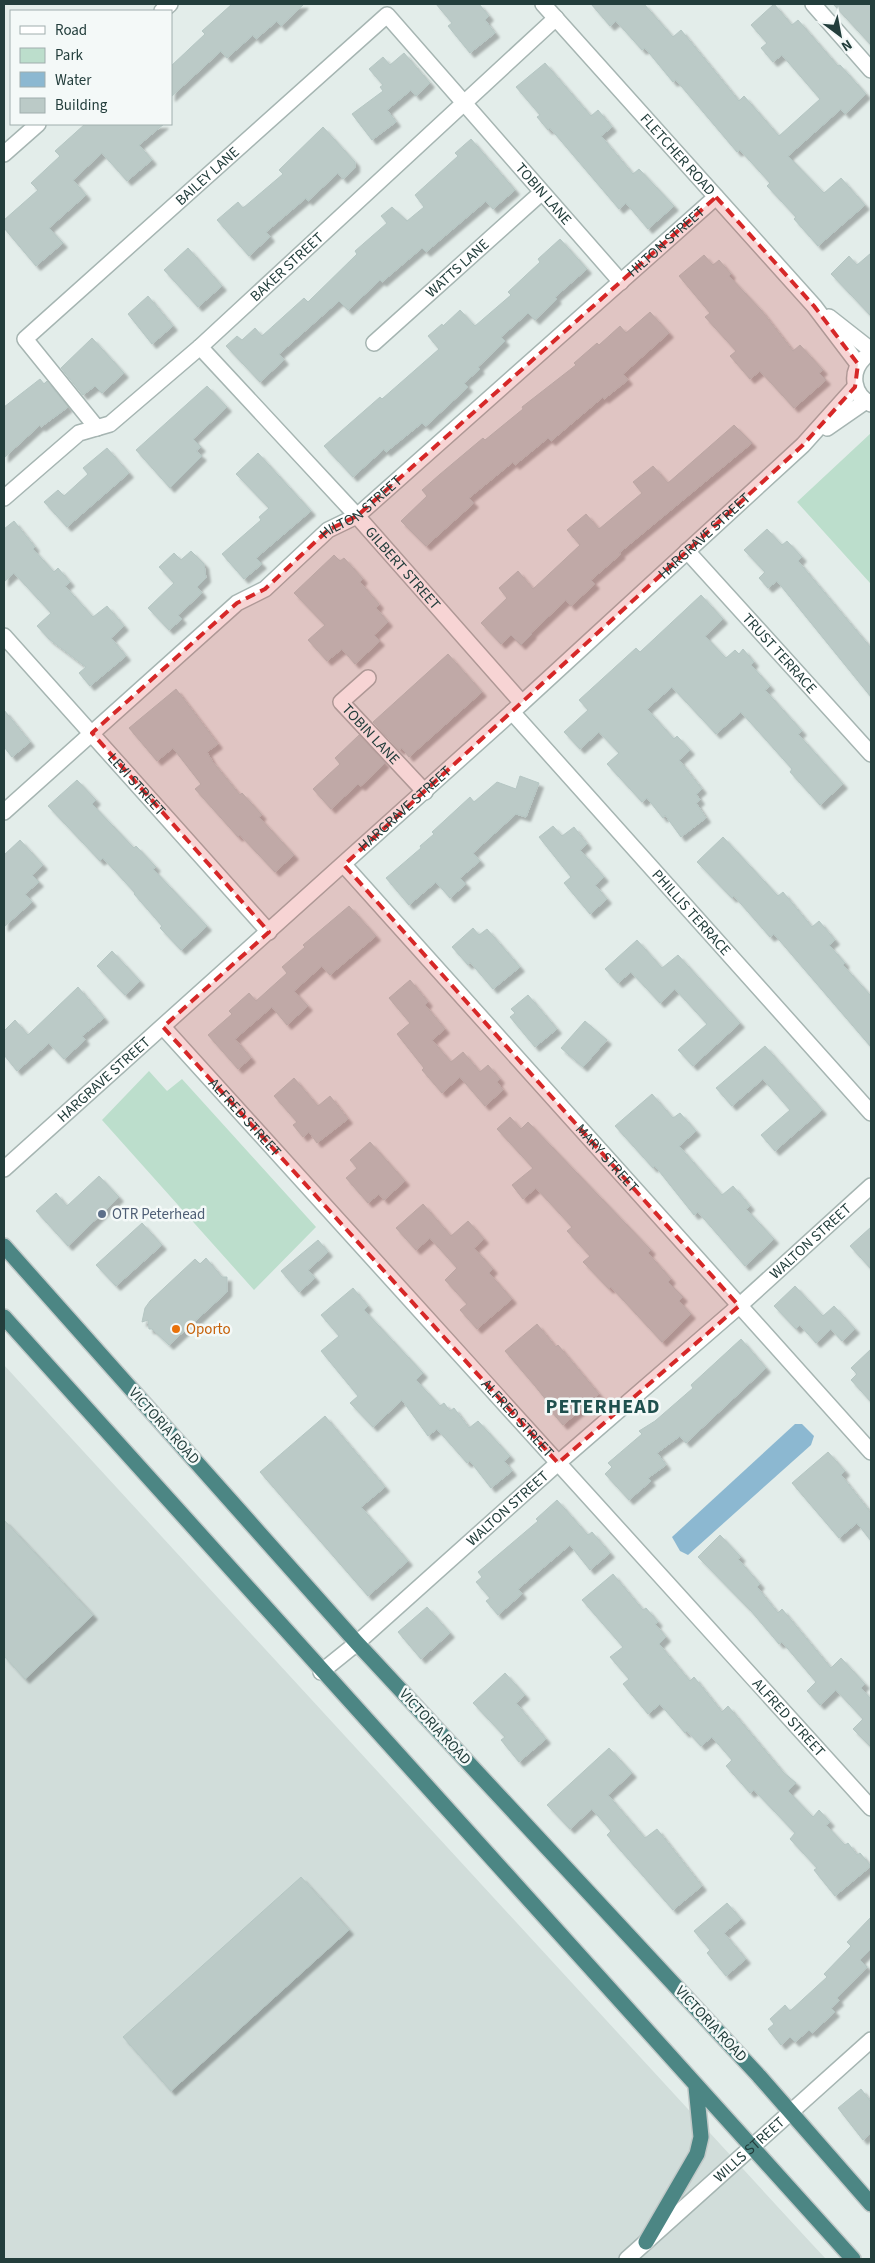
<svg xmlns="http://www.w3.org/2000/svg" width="875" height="2263" font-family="'Source Sans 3',sans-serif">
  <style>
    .built { fill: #d1ddda }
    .green { fill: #bcdecc }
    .water { fill: #8cb8d1 }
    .building { fill: #bbcac7; stroke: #b5c6c3; filter: url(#shadow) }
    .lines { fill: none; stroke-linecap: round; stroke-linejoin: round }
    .minor-casing { stroke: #a6b5b2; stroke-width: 18 }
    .tertiary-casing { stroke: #a6b5b2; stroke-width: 18 }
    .trunk-casing { stroke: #c1c9c8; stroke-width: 18 }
    .minor { stroke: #fff; stroke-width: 15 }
    .tertiary { stroke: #fff; stroke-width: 15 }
    .trunk { stroke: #4c8684; stroke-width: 15 }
    .marked { fill: #d62828; fill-opacity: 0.2; stroke: #d62828; stroke-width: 4; stroke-dasharray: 10 6; stroke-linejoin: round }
    .service-dot { fill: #5c6f8a; stroke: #f4f9f8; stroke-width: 2 }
    .food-dot { fill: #e8710a; stroke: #f4f9f8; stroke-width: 2 }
    .labels { text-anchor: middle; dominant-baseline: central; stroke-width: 5; stroke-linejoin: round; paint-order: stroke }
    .street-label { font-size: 15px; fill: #233e3c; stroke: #f4f9f8 }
    .service-label { font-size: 15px; fill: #4e5e75; stroke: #f4f9f8; text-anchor: start }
    .food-label { font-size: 15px; fill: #c56008; stroke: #f4f9f8; text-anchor: start }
    .district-label { font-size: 20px; font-weight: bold; letter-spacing: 1px; fill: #1f504e; stroke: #f4f9f8 }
  </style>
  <defs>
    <filter id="shadow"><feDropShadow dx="4.5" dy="4.5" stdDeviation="1" flood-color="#0004"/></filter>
  </defs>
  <rect width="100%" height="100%" fill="#e3edea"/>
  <path class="built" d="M4,1365l807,878 15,16h-822z"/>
  <path class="green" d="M871,433v149l-1,1 -73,-81z
    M149,1071l18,20 15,-12 134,148 -62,63 -152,-170z"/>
  <path class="water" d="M795,1424h7l12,12 -3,9 -123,110 -8,-4 -8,-14z"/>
  <path class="building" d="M232,4h72l-23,22 -4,-5 -21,18 -3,-4 -26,23 -6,-7 -50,46v-31l34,-32 -3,-3z
    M436,4h43l10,12 -4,4 10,13 -25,20 -22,-27 4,-3z
    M591,4h53l29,33 8,-7 58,71 5,-5 35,40 41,-37 -38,-44 -9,7 -12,-14 6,-5 -16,-18 23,-21 18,21 6,-5 40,46 2,-1 26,29 -21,20 -4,-5 -53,47 36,37 17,-15 24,27 -47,41 -24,-27 2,-2 -29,-31 3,-3 -30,-33 -3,2 -61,-72 -3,2 -28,-34 -3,2 -26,-29 -6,5z
    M833,4h38v41z
    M404,53l26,30 -14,13 -5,-6 -24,20 9,12 -24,18 -20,-26 31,-23 -3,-4 3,-2 -14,-16 14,-12 7,8z
    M545,63l46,53 7,-6 14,17 -11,9 32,38 6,-5 35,37 -26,23 -22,-26 -7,6 -69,-81 -2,2 -11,-13 3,-2 -24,-28z
    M85,124h79l-25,21 13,15 -25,21 -25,-28 -29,27 13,15 -37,33 14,15 -27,23 -32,-38v-8l34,-30 -7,-7 29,-27 -5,-5z
    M323,127l32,35v6l-12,11 -5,-6 -30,28 -2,-3 -40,34 4,5 -21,19 -32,-36 21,-18 5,6 40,-34 -4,-4z
    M471,139l44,51 -22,19 -7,-8 -60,51 -4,-4 -40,34 -2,-2 -32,30 -9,-9 -60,53 5,6 -24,22 -34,-36 11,-10 5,4 13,-12 7,8 42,-38 4,4 49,-48 -2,-3 32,-28 -6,-7 11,-9 15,14 17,-14 -9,-12 43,-39 -3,-3z
    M560,239l27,30 -32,28 2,2 -22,21 -7,-7 -27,24 4,4 -27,26 2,2 -16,14 4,4 -42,39 -4,-3 -36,29 -2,-3 -31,28 -29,-31 56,-49 2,2 57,-50 -11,-13 14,-12 1,2 17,-16 15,16 36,-31 -3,-3 32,-30 -2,-3z
    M188,248l34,38 -24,21 -34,-37z
    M871,253v63l-40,-42 18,-18 8,9z
    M704,255l9,10 6,-5 12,14 -2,2 32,34 32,41 7,-6 23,25 -4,3 7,7 -32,28 -34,-37 -10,8 -20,-23 6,-5 -31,-34 5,-4 -31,-37z
    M148,296l25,30 -21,18 -24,-30z
    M650,312l19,21 -46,41 5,6 -24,19 -1,-2 -52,44 -3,-3 -33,27 -2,-3 -44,36 5,5 -48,43 -25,-25 26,-25 -5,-6 17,-15 44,-37 2,2 38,-31 -1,-2 54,-42 -2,-2 23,-20 2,2 21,-19 6,7z
    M92,338l32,35 -22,20 -7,-7 -12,9 -22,-27z
    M40,379l4,5 3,-3 21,26 -27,20 -1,-2 -36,33v-51z
    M207,386l20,21 -34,32 8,8 -5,4 6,5 -32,32 -34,-38z
    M734,425l18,18 -133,110 2,1 -30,26 4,4 -24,22 -5,-6 -35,33 1,1 -11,11 -10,-10 -10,9 -20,-21 26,-25 -8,-10 19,-17 15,18 47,-44 -13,-15 19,-16 13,15 43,-36 -9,-11 20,-16 15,17z
    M107,448l22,25 -62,54 -23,-25 14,-12 6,6 24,-22 -5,-6z
    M258,453l53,58 -55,47 6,6 -18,15 -22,-25 39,-34 -2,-3 10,-9 -33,-34z
    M14,521l21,26 -2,2 21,23 4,-4 12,14 -5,4 28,31 14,-11 17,20 -13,12 15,18 -36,30 -11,-13 7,-6 -37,-28 -12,-13 14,-13 -37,-40 -10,9v-53z
    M767,529l15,16 5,-4 15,16 -4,4 73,87v49l-94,-116 -9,7 -9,-10 6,-6 -21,-22z
    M191,551l13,13 2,14 -9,9 5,6 -24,22 4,4 -13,11 -21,-22 26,-25 -15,-16 15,-14 7,7z
    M334,555l6,6 4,-3 19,21 -3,3 19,22 -3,4 12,14 -14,13 6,6 -25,23 -13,-15 -15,12 -19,-21 17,-15 -31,-32z
    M701,595l22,24 -18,17 21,22 9,-8 4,4 4,-5 11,13 -3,3 19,21 -5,4 37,41 -4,3 45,50 -23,21 -30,-33 2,-3 -51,-57 -25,22 -44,-47 -25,22 27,30 3,-3 13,14 -11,10 23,29 -6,5 4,6 -4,3 10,15 -25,19 -16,-22 -2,3 -16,-20 -5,4 -35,-38 12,-11 -20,-21 -19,17 -16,-17 24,-22 -9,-10 57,-52 4,4z
    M448,654l34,38 -73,65 -7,-9 -3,2 -26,-28z
    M176,689l42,55 -11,8 5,9 28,34 2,-2 20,22 -3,2 35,38 -19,17 -35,-37 -2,2 -43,-48 6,-5 -28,-36 -16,13 -28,-33z
    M4,710l26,32 -18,15 -8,-10z
    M359,735l26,28 -24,23 -3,-2 -27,25 -18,-20 27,-25 -5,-6z
    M520,776l19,7 -13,34 -10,-3 -43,39 7,8 -20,17 6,6 -16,14 -14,-16 -27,23 -23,-27 35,-30 -1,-2 14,-12 -2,-2 38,-35 4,5 23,-20 19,7z
    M77,780l19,20 -4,4 42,44 2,-2 20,21 -3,2 54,57 -26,24 -21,-22 2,-2 -28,-32 1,-1 -32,-35 -3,3 -52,-55z
    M553,826l9,10 12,-9 13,17 -7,6 24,27 -9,8 12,14 -17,15 -26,-31 7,-6 -32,-40z
    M723,837l55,59 5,-4 29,35 7,-6 16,19 -6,5 16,18 -2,2 28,31v51l-97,-113 -4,3 -36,-41 -2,2 -35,-36z
    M20,840l23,25 -11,10 7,7 -14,12 7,8 -28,25v-72z
    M349,906l27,30 -46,39 -8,-9 -28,25 14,15 -21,19 -15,-18 -37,32 16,19 -13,11 -30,-34 24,-21 -3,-3 20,-18 7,8 31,-28 -5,-6 23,-20 -2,-2z
    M473,928l6,7 8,-6 33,38 -27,22 -23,-27 -2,3 -16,-18z
    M637,940l25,28 16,-13 62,68 -47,43 -15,-16 29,-26 -32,-35 -15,14 -29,-31 -13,11 -13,-14z
    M112,951l28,30 -15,14 -28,-29z
    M410,980l18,22 -3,3 20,24 -13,11 19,22 12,-10 17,20 8,-7 12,14 -3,3 6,8 -18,16 -25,-29 -18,16 -20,-23 2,-2 -27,-34 13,-11 -21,-25z
    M78,987l26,31 -22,18 3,4 -21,19 -15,-16 -32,28 -13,-16v-24l11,-11 13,15z
    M528,995l29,34 -22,18 -25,-30 5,-4 -4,-4z
    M585,1021l22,19 -24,27 -22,-19z
    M765,1046l57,64 -47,41 -14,-16 29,-25 -27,-31 -31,27 -16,-18z
    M294,1078l24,28 12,-10 18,23 -31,24 -8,-11 -6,5 -10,-12 4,-3 -23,-26z
    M652,1094l21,24 7,-5 16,18 -17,15 43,49 11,-9 17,20 -4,3 28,30 -29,27 -47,-54 -4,3 -39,-49 -2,2 -38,-42z
    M510,1117l11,12 7,-7 123,128 -3,3 23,26 -3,3 15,15 -4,4 12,13 -29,28 -51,-55 -2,2 -26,-27 7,-6 -23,-25 5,-4 -36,-39 -13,11 -11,-14 21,-17 -36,-39z
    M370,1142l35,39 -21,19 -5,-6 -11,9 -22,-25 11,-10 -7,-8z
    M99,1176l20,21 -51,49 -32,-35 20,-18 11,13z
    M423,1204l28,32 17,-15 16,18 -10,9 19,21 -4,4 23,26 -35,30 -17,-19 7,-6 -22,-24 12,-12 -27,-30 -14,12 -20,-22z
    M142,1223l20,22 -46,41 -20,-21z
    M871,1227v42l-21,-23z
    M318,1240l10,12 -20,18 7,8 -16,14 -18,-21z
    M206,1258l16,19h5v15l-58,53 -17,-16h-3l-1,-9 -6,2 3,-14 5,-7 45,-42 5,5z
    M795,1286l28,30 11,-10 21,23 -13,12 -11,-12 -15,14 -16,-18 -4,4 -22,-23z
    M353,1288l15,18 -4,4 59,63 -7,7 24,26 4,-3 6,8 4,-3 15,20 9,-7 32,35 -6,5 8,10 -21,17 -21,-27 -3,2 -30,-34 -9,7 -26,-36 -29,27 -23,-24 8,-7 -37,-45 18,-15 -18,-21z
    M537,1324l19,23 2,-2 41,49 -36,31 -19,-22 3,-2 -12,-15 -30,-35z
    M741,1339l25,29 -80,75 -6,-7 -23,17 9,12 -18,13 3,3 -22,19 -24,-26 7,-7 -4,-4 34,-29 -3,-3 16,-10 38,-33 -2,-3z
    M871,1349v53l-20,-22 6,-6 -6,-6z
    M325,1416l60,71 -24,20 47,54 -40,35 -108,-124z
    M828,1452l17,19 -4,4 30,38v28l-14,-18 -18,15 -47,-55z
    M557,1500l31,35 4,-3 18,21 -20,17 -20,-25 -52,44 4,5 -24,21 -12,-14 4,-3 -14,-16 6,-5 -4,-5 60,-51 -2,-2z
    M4,1520l89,95 -68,64 -21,-23z
    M720,1535l21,22 -3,2 22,25 -3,3 21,26 4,-4 49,59 10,-10 24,26 -4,4 10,11v48l-18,-18 10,-10 -27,-29 -16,15 -13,-14 9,-9 -34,-40 -3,2 -28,-33 -53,-54z
    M613,1574l30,36 3,-2 12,14 -3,2 11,13 -7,7 31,37 4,-4 28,35 6,-6 55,66 13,11 -8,8 25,26 6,-7 11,12 -4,3 19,20 3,-2 9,12 3,-2 11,13 -36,30 -21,-26 3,-2 -27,-29 5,-6 -41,-43 -4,3 -24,-27 6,-6 -20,-23 -11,9 -14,-15 -2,2 -25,-29 -12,10 -25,-30 6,-5 -19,-22 13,-10 -41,-47z
    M427,1607l23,26 -29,26 -23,-27z
    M505,1673l20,22 -9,8 30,36 -27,23 -18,-22 4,-3 -32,-34z
    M609,1748l23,25 -24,22 37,43 12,-9 45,57 -29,24 -66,-75 4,-4 -19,-22 -22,20 -23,-24z
    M301,1877l48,53 -178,161 -48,-54z
    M727,1903l14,16 -17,14 22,26 -20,17 -19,-23 3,-3 -16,-19z
    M871,1917v32l-11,11 7,7 -30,31 2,3 -8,7 4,4 -23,21 -3,-3 -14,12 -5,-5 -9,8 -13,-16 6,-5 -4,-5 15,-14 5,6 37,-34 -3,-3 27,-28 -4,-4z
    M861,2089l10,13v31l-8,7 -25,-32z"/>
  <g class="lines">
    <g class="minor-casing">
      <g id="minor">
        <path d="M813,4l58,66"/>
        <path d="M162,11l8,-7"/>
        <path d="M4,154l34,-30"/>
        <path id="s1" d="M374,343l167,-150"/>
        <path id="s2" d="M200,347l157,169 165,187"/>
        <path id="s3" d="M97,428l-72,-89 362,-324 234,267"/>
        <path d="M827,428l39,-27"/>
        <path id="s4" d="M4,498l75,-65 31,-9 90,-77 356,-329"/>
        <path id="s5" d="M687,551l184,203"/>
        <path id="s6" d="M4,636l265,296"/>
        <path id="s7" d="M368,678l-27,24 84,90"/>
        <path id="s8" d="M512,712l359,401"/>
        <path id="s9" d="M4,812l233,-209 28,-14 63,-59 29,-14 359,-319"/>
        <path id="s10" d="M344,865l527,587"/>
        <path id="s11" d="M163,1027l708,781"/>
        <path id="s12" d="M4,1169l518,-466 281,-258 52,-58"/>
        <path id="s13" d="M321,1672l36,-29 201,-180 181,-157 132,-120"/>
        <path id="s14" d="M627,2259l244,-219"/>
      </g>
    </g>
    <g class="tertiary-casing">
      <g id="tertiary">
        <path id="s15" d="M543,4l271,302 44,58"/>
        <path d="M829,317l42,33"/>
        <path d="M864,358c-15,15 -11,37 7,46"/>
      </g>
    </g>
    <g class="trunk-casing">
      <path id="trunk" d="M4,1246l353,397 402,433 112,128
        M4,1317l849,942
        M646,2242l51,-88 4,-17 -5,-50"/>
    </g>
    <use href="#minor" class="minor"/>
    <use href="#tertiary" class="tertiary"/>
    <use href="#trunk" class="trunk"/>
  </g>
  <path class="marked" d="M716,197l98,109 44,58 -3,23 -52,58 -459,420 395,441 -181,157 -395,-436 106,-95 -177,-199 145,-130 28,-14 63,-59 29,-14z"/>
  <circle class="service-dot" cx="102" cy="1214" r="5"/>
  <circle class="food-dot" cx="176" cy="1329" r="5"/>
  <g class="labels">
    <g class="street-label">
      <text stroke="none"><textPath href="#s15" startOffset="202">FLETCHER ROAD</textPath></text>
      <text stroke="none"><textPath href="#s3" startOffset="359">BAILEY LANE</textPath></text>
      <text stroke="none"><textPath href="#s3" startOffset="838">TOBIN LANE</textPath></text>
      <text stroke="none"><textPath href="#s9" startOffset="876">HILTON STREET</textPath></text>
      <text stroke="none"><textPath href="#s4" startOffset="368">BAKER STREET</textPath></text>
      <text stroke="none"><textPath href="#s1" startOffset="112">WATTS LANE</textPath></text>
      <text stroke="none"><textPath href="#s9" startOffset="471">HILTON STREET</textPath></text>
      <text stroke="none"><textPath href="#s12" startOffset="944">HARGRAVE STREET</textPath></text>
      <text stroke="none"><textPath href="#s2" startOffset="300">GILBERT STREET</textPath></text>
      <text stroke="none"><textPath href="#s5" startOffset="138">TRUST TERRACE</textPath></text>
      <text stroke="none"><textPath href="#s7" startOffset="80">TOBIN LANE</textPath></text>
      <text stroke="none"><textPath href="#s6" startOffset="199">LEVI STREET</textPath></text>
      <text stroke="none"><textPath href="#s12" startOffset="539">HARGRAVE STREET</textPath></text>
      <text stroke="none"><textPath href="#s8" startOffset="269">PHILLIS TERRACE</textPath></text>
      <text stroke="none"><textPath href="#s12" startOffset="134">HARGRAVE STREET</textPath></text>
      <text stroke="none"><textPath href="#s11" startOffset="122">ALFRED STREET</textPath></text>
      <text stroke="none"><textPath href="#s10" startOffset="394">MARY STREET</textPath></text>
      <text stroke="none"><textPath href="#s13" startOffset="652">WALTON STREET</textPath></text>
      <text stroke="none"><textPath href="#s11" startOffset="528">ALFRED STREET</textPath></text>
      <text transform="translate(164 1426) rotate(48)">VICTORIA ROAD</text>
      <text stroke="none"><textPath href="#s13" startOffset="248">WALTON STREET</textPath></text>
      <text stroke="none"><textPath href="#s11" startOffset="932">ALFRED STREET</textPath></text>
      <text transform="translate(435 1727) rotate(47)">VICTORIA ROAD</text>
      <text transform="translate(711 2024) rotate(47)">VICTORIA ROAD</text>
      <text stroke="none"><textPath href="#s14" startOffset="164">WILLS STREET</textPath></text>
    </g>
    <g class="service-label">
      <text x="112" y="1214">OTR Peterhead</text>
    </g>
    <g class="food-label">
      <text x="186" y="1329">Oporto</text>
    </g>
    <g class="district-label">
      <text x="603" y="1407">PETERHEAD</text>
    </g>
  </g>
  <rect width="875" height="2263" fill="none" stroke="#233e3c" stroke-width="10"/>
  <rect x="10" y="10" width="162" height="115" fill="#f4f9f8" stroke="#a0aead"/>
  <rect x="20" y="26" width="25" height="8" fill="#ffffff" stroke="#a0aead"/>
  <text x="55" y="35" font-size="15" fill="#233e3c">Road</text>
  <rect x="20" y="48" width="25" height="15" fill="#bcdecc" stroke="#a0aead"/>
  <text x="55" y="60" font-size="15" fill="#233e3c">Park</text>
  <rect x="20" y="72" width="25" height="15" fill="#8cb8d1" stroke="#a0aead"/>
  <text x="55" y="85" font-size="15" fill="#233e3c">Water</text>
  <rect x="20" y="98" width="25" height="15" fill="#bbcac7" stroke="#a0aead"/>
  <text x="55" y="110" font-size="15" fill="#233e3c">Building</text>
  <g transform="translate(840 35) rotate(148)" stroke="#f4f9f8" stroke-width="4" paint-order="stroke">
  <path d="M0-4L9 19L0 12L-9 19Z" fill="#233e3c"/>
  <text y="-8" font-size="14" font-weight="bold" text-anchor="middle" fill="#233e3c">N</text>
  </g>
</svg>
